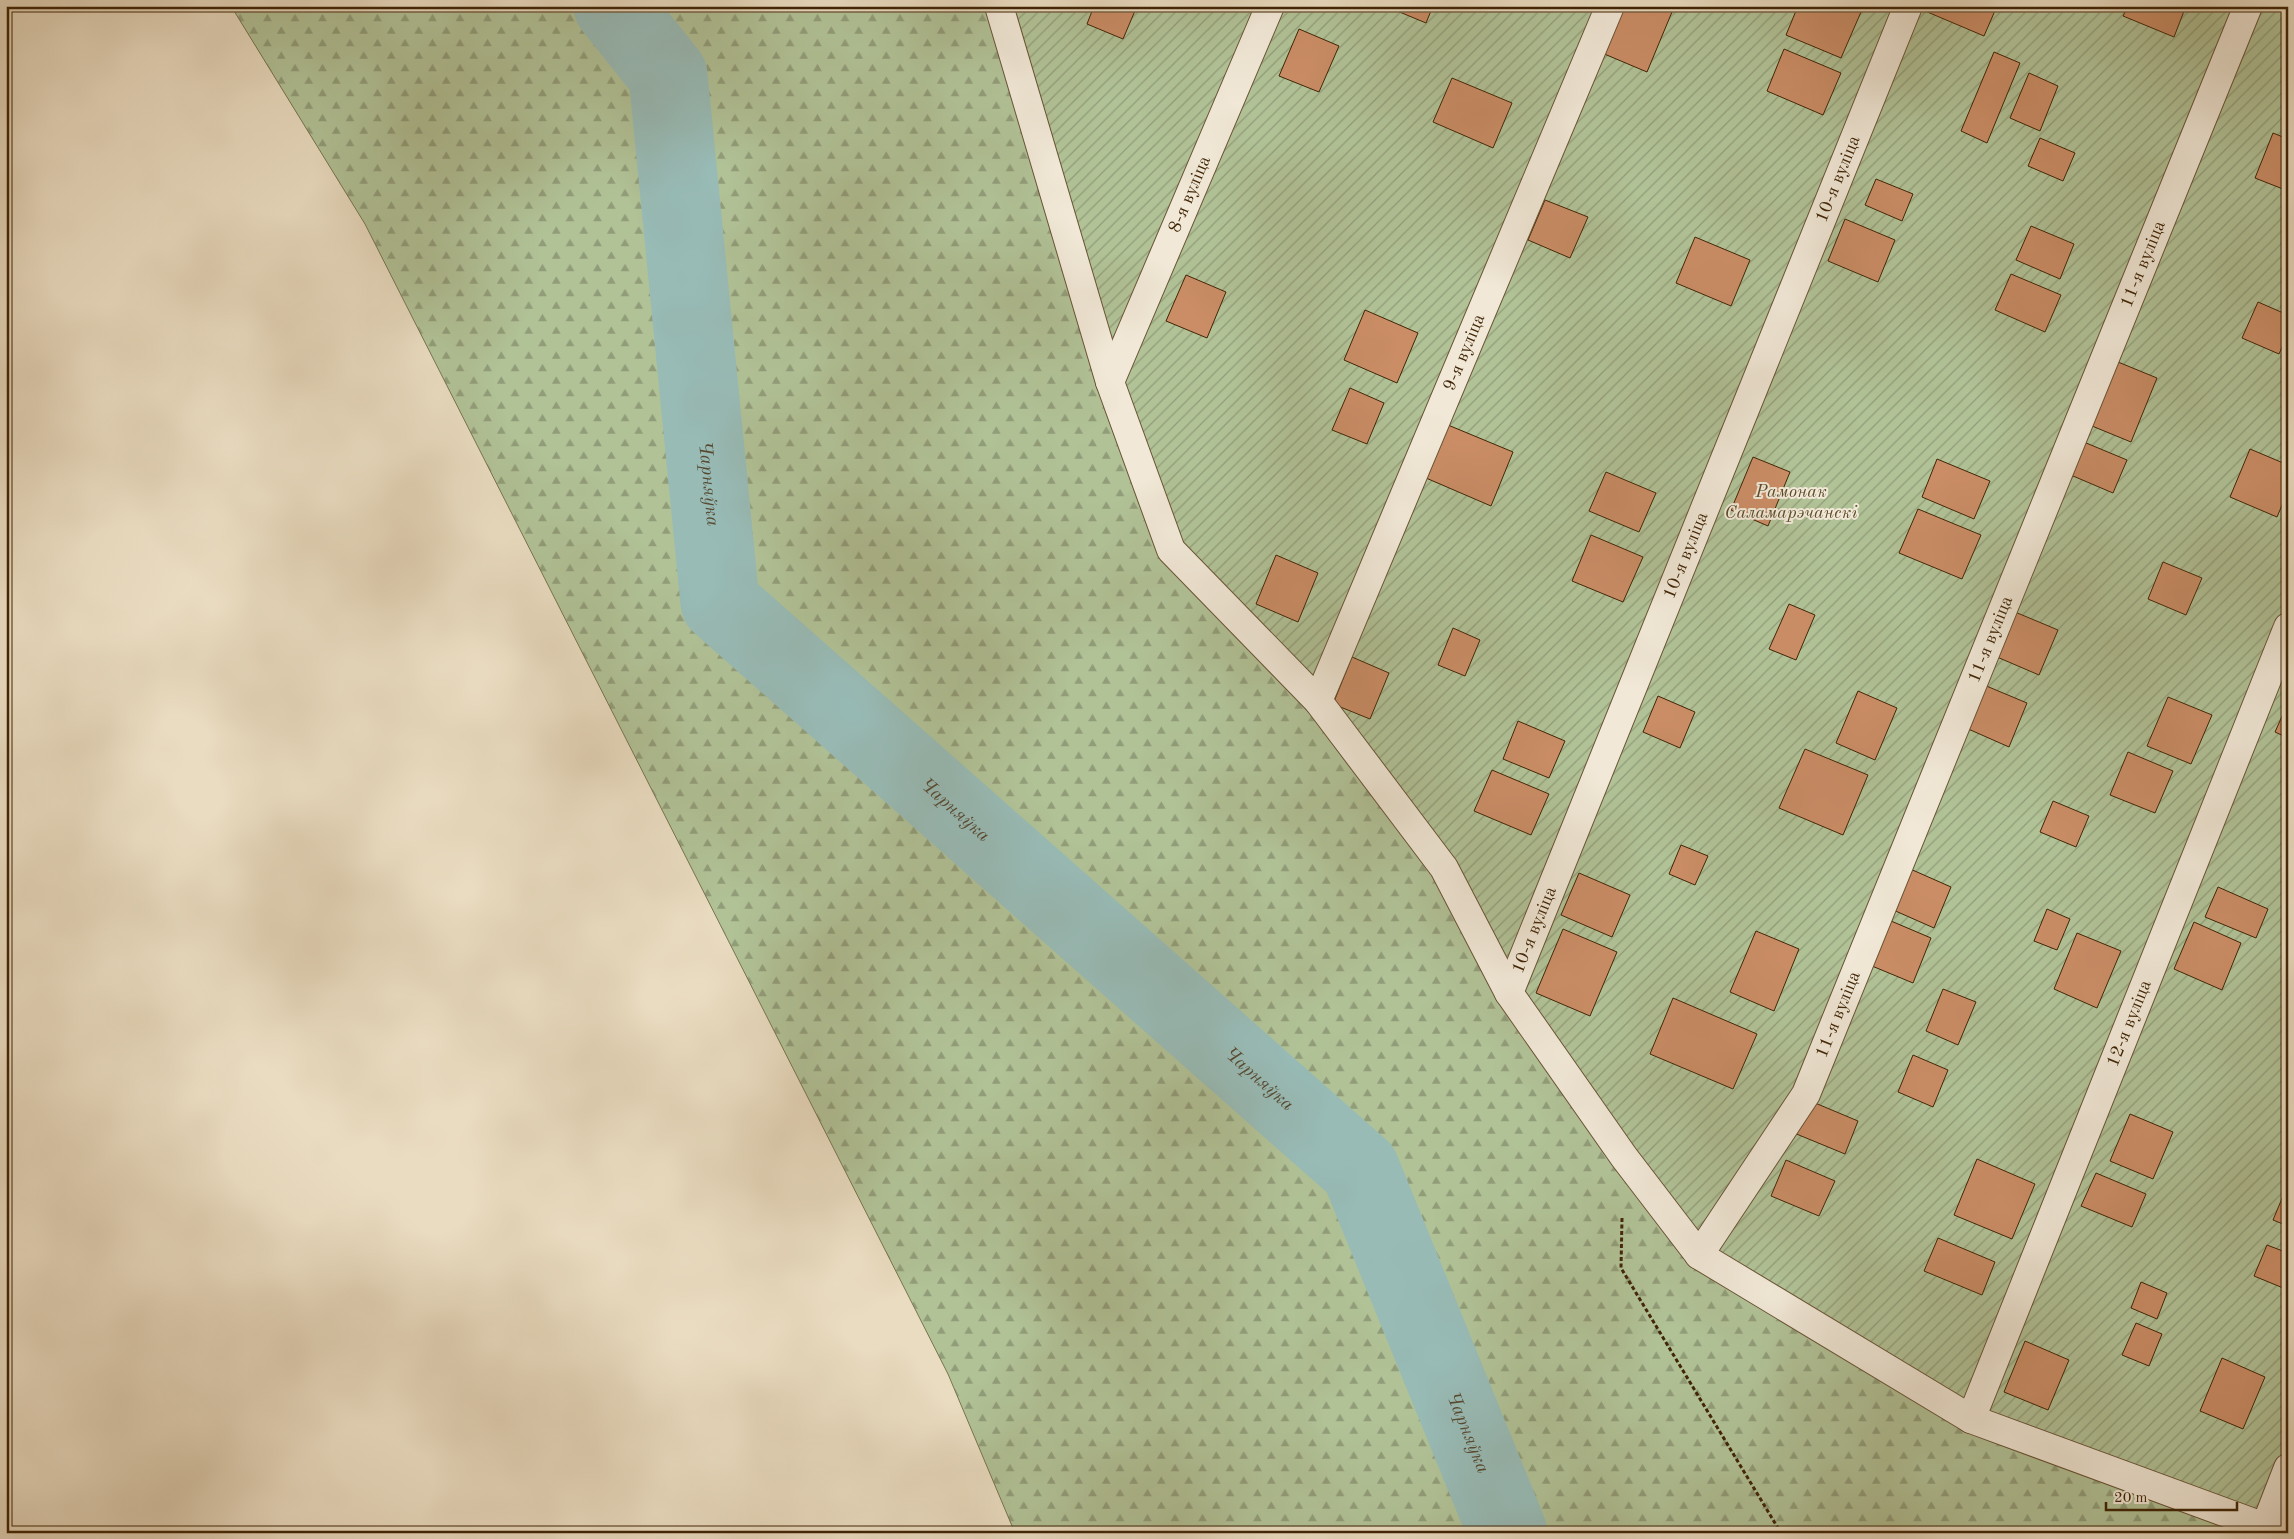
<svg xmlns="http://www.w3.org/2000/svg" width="2294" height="1539" font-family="'Old Standard TT',serif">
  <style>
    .forest { fill: url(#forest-firs); stroke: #78744e }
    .garden { fill: url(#garden-furrows); stroke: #78744e }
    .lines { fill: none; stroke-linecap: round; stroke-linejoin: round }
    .river { stroke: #98bbb6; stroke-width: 79 }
    .building { fill: #ca8d66; stroke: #402506 }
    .street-casing { stroke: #6a5335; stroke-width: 30 }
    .path { stroke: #402506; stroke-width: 3; stroke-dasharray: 4 2.5; stroke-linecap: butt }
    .street { stroke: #f1e8d7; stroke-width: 28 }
    .labels { text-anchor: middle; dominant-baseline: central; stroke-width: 4; stroke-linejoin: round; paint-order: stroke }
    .street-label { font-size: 18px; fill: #402506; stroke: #f1e8d7 }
    .park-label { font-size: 18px; font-style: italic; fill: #5c4c2a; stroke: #f1e8d7 }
    .water-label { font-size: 19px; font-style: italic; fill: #564a32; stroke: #f1e8d7 }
  </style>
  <defs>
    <pattern id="forest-firs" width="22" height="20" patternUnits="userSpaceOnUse" patternTransform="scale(1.25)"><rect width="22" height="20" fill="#b1c297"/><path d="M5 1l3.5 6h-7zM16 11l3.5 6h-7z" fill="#919d79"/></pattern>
    <pattern id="garden-furrows" width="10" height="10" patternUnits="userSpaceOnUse" patternTransform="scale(1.25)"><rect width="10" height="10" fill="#b1c297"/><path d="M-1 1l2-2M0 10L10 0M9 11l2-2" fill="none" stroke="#919d79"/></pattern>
  </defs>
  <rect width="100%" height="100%" fill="#eadcc1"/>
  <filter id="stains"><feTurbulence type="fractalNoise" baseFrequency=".004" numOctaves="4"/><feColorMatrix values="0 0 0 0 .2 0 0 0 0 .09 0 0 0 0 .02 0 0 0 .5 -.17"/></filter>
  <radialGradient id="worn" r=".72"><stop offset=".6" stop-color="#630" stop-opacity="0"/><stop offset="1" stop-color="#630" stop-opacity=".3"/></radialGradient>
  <path class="forest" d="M231,6h768l1282,1527h-1266l-67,-159 -583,-1150z"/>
  <path class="garden" d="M999,6h1289v1527l-317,-114 -272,-164 -75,-98 -180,-289 -273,-318z"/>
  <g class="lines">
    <path class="river" id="s1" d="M613,6l55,69 52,528 640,566 148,364"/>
  </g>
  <path class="building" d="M1094,6h43l-14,33 -36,-15z
    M1391,6h42l-7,17 -36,-15z
    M1622,6h35l15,6 -25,60 -45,-19z
    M1798,6h50l13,6 -20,46 -55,-23z
    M1927,6h70l-13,30 -59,-25z
    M2128,6h58l-12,31 -51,-21z
    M1299,29l40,17 -20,46 -40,-16z
    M1784,49l57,24 -18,42 -56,-24z
    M1994,52l26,11 -33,80 -26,-12z
    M2029,73l29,13 -18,45 -30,-13z
    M1452,78l60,25 -19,45 -60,-26z
    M2273,133l15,6v52l-33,-13z
    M2040,138l35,15 -12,28 -35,-15z
    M1876,179l37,15 -11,27 -37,-16z
    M1545,200l43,17 -18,41 -42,-18z
    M1845,219l50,21 -17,42 -50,-21z
    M2031,226l43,18 -14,35 -44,-19z
    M1695,237l55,23 -19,46 -55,-23z
    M2011,274l50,21 -16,37 -50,-22z
    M1186,275l40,17 -19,46 -41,-17z
    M2258,302l30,13v19l-9,20 -37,-16z
    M1365,310l53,23 -21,50 -53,-23z
    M2118,362l39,16 -26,64 -39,-16z
    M1350,388l34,15 -17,41 -35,-14z
    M1448,425l65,27 -22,54 -65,-28z
    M2079,440l48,20 -14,33 -47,-20z
    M2250,449l38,16v26l-11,26 -47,-20z
    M1753,457l37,15 -22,54 -37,-16z
    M1937,459l53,22 -16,38 -52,-22z
    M1606,472l50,21 -17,39 -50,-21z
    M1918,509l63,26 -19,44 -63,-26z
    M1591,535l52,22 -20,45 -51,-21z
    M1276,555l42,18 -20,49 -42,-18z
    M2163,562l39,16 -16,37 -38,-16z
    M1789,604l26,11 -19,45 -27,-11z
    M2015,612l43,18 -19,45 -42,-18z
    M1453,628l27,12 -15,36 -27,-11z
    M1352,657l37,16 -19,46 -37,-15z
    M1984,685l43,18 -18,44 -43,-19z
    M1858,691l39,17 -22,52 -39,-17z
    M1658,696l37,16 -15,36 -37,-16z
    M2168,697l44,18 -21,49 -44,-18z
    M2288,703v35l-13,-6z
    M1518,721l47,20 -16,37 -46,-19z
    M1805,749l63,26 -25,60 -64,-27z
    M2128,752l45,19 -18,42 -45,-18z
    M1492,770l57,24 -18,41 -57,-24z
    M2053,801l36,15 -13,31 -36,-15z
    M1681,845l27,11 -13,29 -26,-11z
    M1908,868l43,19 -17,41 -43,-19z
    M1579,873l51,22 -18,42 -51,-22z
    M2218,887l50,22 -12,29 -51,-21z
    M2047,909l23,10 -13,31 -23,-9z
    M1891,921l40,17 -18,45 -41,-17z
    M2194,922l47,21 -19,47 -48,-21z
    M1563,929l54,23 -27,64 -54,-23z
    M1756,931l43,18 -25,62 -44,-19z
    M2077,933l44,18 -24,57 -43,-19z
    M1943,989l33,13 -18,43 -32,-14z
    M1673,998l84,36 -24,55 -83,-35z
    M1913,1055l35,15 -15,37 -35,-15z
    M1808,1100l50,21 -13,33 -51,-21z
    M2130,1114l43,18 -20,47 -43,-18z
    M1977,1159l58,25 -23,55 -58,-24z
    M1786,1160l49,21 -16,35 -48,-20z
    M2096,1173l50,21 -14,33 -51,-21z
    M2288,1184v42l-15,-6z
    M1938,1238l57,24 -13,33 -58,-24z
    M2267,1245l21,8v37l-34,-14z
    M2141,1282l26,11 -10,26 -26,-11z
    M2136,1323l26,11 -13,32 -27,-11z
    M2025,1341l44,19 -21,50 -44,-18z
    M2222,1358l43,19 -22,52 -43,-18z"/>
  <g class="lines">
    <g class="street-casing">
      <g id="street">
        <path d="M999,6l111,376 61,168 147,151 126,167 65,125 115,164 75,98 272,164 310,114"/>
        <path id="s2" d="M1110,382l160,-376"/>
        <path id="s3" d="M1318,701l292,-695"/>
        <path id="s4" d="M1509,993l399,-987"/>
        <path id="s5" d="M1699,1255l107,-161 442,-1088"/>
        <path id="s6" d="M1971,1419l317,-792"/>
        <path d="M2265,1527l23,-59"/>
      </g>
    </g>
    <path class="path" d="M1622,1218l-1,50 160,265"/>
    <use href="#street" class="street"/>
  </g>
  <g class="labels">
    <g class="street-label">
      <text stroke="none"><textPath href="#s4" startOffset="878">10-я вуліца</textPath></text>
      <text stroke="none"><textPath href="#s2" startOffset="204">8-я вуліца</textPath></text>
      <text stroke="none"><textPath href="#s5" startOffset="1089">11-я вуліца</textPath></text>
      <text stroke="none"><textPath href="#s3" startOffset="378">9-я вуліца</textPath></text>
      <text stroke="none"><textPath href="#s4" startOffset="472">10-я вуліца</textPath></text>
      <text stroke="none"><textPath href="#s5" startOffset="684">11-я вуліца</textPath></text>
      <text stroke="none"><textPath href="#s4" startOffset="68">10-я вуліца</textPath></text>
      <text stroke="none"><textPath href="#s5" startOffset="279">11-я вуліца</textPath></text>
      <text stroke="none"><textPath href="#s6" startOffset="426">12-я вуліца</textPath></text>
    </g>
    <g class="park-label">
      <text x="1791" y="492">Рамонак<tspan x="1791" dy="21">Саламарэчанскі</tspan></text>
    </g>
    <g class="water-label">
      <text stroke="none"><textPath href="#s1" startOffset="499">Чарняўка</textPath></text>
      <text stroke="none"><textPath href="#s1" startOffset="932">Чарняўка</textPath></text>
      <text stroke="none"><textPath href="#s1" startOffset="1338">Чарняўка</textPath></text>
      <text stroke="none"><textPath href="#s1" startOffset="1758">Чарняўка</textPath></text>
    </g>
  </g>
  <rect width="2294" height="1539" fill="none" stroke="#eadcc1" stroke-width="25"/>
  <rect x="8" y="8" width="2279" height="1524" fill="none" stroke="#402506" stroke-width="2.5"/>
  <rect x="12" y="12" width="2269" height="1514" fill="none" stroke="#402506"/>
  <path d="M2106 1502v8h131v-8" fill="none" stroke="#402506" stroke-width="2.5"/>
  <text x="2114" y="1502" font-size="15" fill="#402506" stroke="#f1e8d7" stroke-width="4" paint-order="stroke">20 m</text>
  <rect width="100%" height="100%" filter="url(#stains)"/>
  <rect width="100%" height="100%" fill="url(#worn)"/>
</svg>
